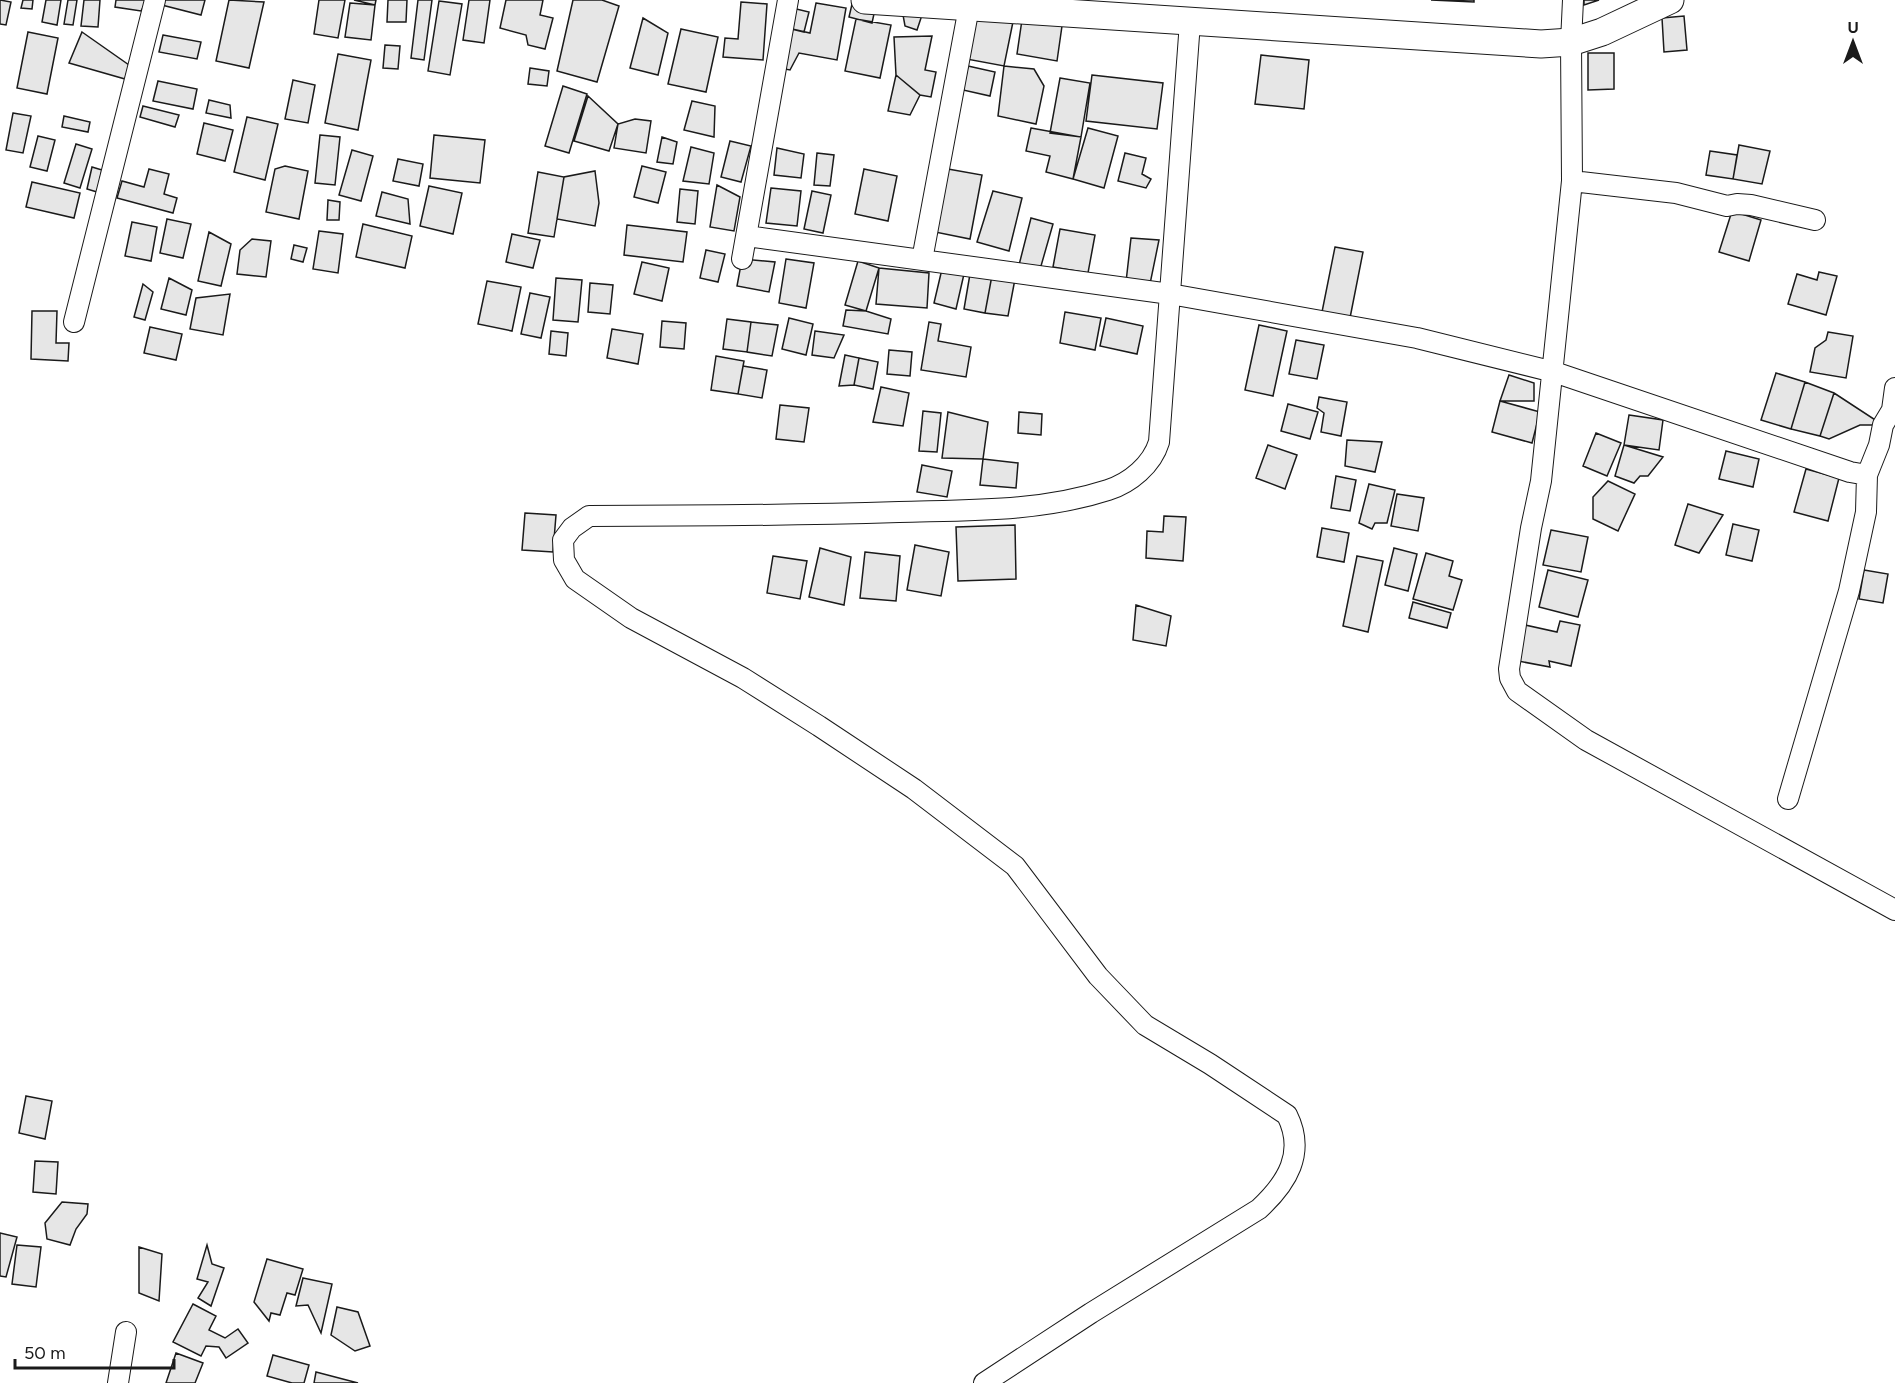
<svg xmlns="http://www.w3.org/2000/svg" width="1895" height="1383" font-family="Figtree,sans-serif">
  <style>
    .building { fill: #e6e6e6; stroke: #1a1a1a; stroke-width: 1.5 }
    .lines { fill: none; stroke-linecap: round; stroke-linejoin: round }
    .street-casing { stroke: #1a1a1a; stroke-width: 22 }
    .secondary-casing { stroke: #1a1a1a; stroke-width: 29 }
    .street { stroke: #fff; stroke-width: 20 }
    .secondary { stroke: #fff; stroke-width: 27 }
  </style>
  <rect width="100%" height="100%" fill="#fff"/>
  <path class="building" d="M0,0l11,2 -5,23 -6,-1z
    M23,0h10l-1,9 -11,-1z
    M46,0h15l-4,25 -15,-3z
    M68,0h9l-4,25 -9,-1z
    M84,0h16l-2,27 -17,-1z
    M116,0h31l-6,11 -26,-4z
    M156,0h49l-4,15 -47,-12z
    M229,0l35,2 -15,66 -33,-7z
    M319,0h26l-7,38 -24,-4z
    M354,0h22l-1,5z
    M388,0h19l-1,22h-19z
    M418,0h14l-8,60 -13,-2z
    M469,0h21l-6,43 -21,-3z
    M506,0h37l-3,15 13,3 -8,31 -17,-4 -2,-10 -26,-7z
    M573,0h29l17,6 -22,76 -40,-11z
    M853,0h24l-5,23 -23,-6z
    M1431,0h43v2z
    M1584,0h15l-15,5z
    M439,1l23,3 -12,71 -22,-4z
    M741,2l26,2 -4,56 -40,-3 2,-19 13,1z
    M350,3l25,2 -4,35 -26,-3z
    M816,3l30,5 -9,52 -38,-7 -9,17 -16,-3 9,-40 27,6z
    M972,3l43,9 -11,54 -43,-8z
    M925,6l-8,24 -12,-4 -2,-11z
    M788,7l21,5 -5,20 -21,-5z
    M1023,13l40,6 -6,42 -40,-7z
    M1684,16l3,34 -23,2 -2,-34z
    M643,18l25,15 -10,42 -28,-7z
    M856,19l35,6 -11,53 -35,-7z
    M681,29l37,8 -12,55 -38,-8z
    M28,32l30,6 -11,56 -30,-6z
    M82,32l47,33 -4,14 -56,-16z
    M163,35l38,7 -4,17 -38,-7z
    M932,36l-7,34 11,2 -5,25 -11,-2 -24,-20 -2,-38z
    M385,45l15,1 -2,23 -15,-1z
    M1588,53h26v36l-26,1z
    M338,54l33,6 -13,70 -33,-7z
    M1261,55l48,5 -5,49 -49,-5z
    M968,66l27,6 -5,24 -27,-6z
    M1004,66l30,3 10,17 -8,38 -38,-8z
    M530,68l19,3 -2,15 -19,-2z
    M896,75l24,20 -10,20 -22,-4z
    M1092,75l71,8 -6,46 -71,-8z
    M1060,78l30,5 -9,54 -31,-4z
    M293,80l22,5 -7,38 -23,-4z
    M158,81l39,8 -4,20 -40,-8z
    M563,86l24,8 -18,59 -24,-7z
    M588,96l30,28 -9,27 -35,-10z
    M209,100l21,5 1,13 -25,-5z
    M692,101l23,5 -1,31 -30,-7z
    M143,106l36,9 -4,12 -35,-10z
    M13,113l18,3 -8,37 -17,-3z
    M64,116l26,6 -2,10 -26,-5z
    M247,117l31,7 -13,56 -31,-8z
    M635,119l16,2 -5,32 -32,-5 4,-24z
    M204,123l29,7 -8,31 -28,-7z
    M1031,128l50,9 -8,42 -27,-7 4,-16 -24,-5z
    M1088,128l30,8 -14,52 -31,-9z
    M320,135l20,2 -5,48 -20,-2z
    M434,135l51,5 -5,43 -50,-5z
    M38,136l17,4 -8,31 -17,-4z
    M662,137l15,5 -4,22 -16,-2z
    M730,141l21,5 -10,36 -20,-5z
    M76,144l16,5 -12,39 -16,-5z
    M1739,145l31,6 -8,33 -29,-5z
    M691,147l23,6 -5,31 -26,-3z
    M777,148l27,6 -3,24 -27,-3z
    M352,150l21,6 -12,45 -22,-6z
    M1710,151l27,4 -4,24 -27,-4z
    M817,153l17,2 -4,31 -16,-1z
    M1125,153l21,5 -4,16 9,5 -5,9 -28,-7z
    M398,159l25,5 -4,22 -26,-5z
    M285,166l23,5 -9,48 -33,-7 9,-43z
    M642,166l24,6 -8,31 -24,-6z
    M92,167l10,3 -5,22 -10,-3z
    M149,169l20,5 -5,20 13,4 -4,15 -56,-15 5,-17 22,6z
    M864,169l33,7 -9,45 -33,-7z
    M948,169l34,6 -12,64 -35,-7z
    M595,171l4,32 -4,23 -38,-7 7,-42z
    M538,172l26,5 -10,60 -26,-4z
    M32,182l48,11 -6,25 -48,-11z
    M717,185l23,12 -6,34 -24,-4z
    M429,186l33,7 -9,41 -33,-8z
    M771,188l30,3 -4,35 -31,-3z
    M680,189l18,2 -3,33 -18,-2z
    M812,191l19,4 -8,38 -19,-4z
    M993,191l29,7 -13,53 -32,-9z
    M382,192l26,7 2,25 -34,-8z
    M328,200l12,2 -1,18h-12z
    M1732,211l29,9 -12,41 -30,-9z
    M1031,218l22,6 -12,42 -22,-1z
    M167,219l24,5 -8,34 -23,-5z
    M132,222l25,5 -6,34 -26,-5z
    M363,224l49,12 -7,32 -49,-11z
    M627,225l60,7 -4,30 -59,-7z
    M1060,229l35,6 -7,38 -35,-6z
    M319,231l24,3 -5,39 -25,-4z
    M209,232l22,12 -10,42 -23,-5z
    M512,234l28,6 -7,28 -27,-6z
    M1131,238l28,2 -9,44 -24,-2z
    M252,239l19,2 -5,36 -29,-3 3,-24z
    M294,245l13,3 -4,14 -12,-3z
    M1335,247l28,5 -14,71 -28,-6z
    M706,250l19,4 -7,28 -18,-4z
    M742,259l33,3 -6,30 -32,-6z
    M786,259l28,4 -8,45 -27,-5z
    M858,261l21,7 -13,43 -21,-6z
    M642,262l27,6 -7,33 -28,-7z
    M879,268l50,5 -2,35 -51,-4z
    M942,269l22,5 -8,35 -22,-6z
    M993,270l-8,43 -21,-4 6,-35z
    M1819,272l18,4 -11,39 -38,-11 9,-30 20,6z
    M992,275l23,4 -7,37 -23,-3z
    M169,278l23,12 -6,25 -25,-6z
    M556,278l26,2 -4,42 -25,-2z
    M487,281l34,6 -9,44 -34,-7z
    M590,283l23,2 -3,29 -22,-2z
    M143,284l10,8 -8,28 -11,-3z
    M530,293l20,4 -9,41 -20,-4z
    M230,294l-7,41 -33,-6 6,-31z
    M846,310l20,1 25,8 -3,15 -45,-8z
    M32,311h25l-1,32h13l-1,18 -37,-2z
    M1065,312l36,6 -6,32 -35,-7z
    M789,318l24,6 -7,31 -24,-6z
    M1106,318l37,8 -6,28 -37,-8z
    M727,319l24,3 -4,30 -24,-3z
    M662,321l24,2 -2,26 -24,-2z
    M751,322l27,3 -6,31 -25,-4z
    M929,322l12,2 -3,17 33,6 -5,30 -45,-7z
    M1259,325l28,6 -14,65 -28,-6z
    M150,327l32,7 -6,26 -32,-7z
    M612,329l31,5 -5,30 -31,-6z
    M551,331l17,2 -2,23 -17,-2z
    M815,331l29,4 -10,23 -22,-3z
    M1828,332l25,4 -7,42 -36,-6 5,-24 11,-8z
    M1296,340l28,5 -7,34 -28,-5z
    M889,350l23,2 -2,24 -23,-2z
    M845,355l14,3 -5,27 -15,1z
    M716,356l28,5 -6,33 -27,-4z
    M859,358l19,4 -5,27 -19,-4z
    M743,366l24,4 -5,28 -24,-4z
    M1776,373l29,9 -14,47 -30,-9z
    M1509,375l25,8v18h-34z
    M1805,382l29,11 -14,43 -29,-7z
    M881,387l28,6 -6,33 -30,-4z
    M1834,393l49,32h-23l-31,14 -9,-3z
    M1319,397l28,5 -6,34 -20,-4 3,-19 -7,-5z
    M1500,401l40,11 -8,31 -40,-11z
    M1288,404l30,8 -8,27 -29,-8z
    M780,405l29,3 -5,34 -28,-3z
    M923,411l18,2 -4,39 -18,-1z
    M948,412l40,10 -5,37 -41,-1z
    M1019,412l23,2 -1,21 -23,-2z
    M1629,415l34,5 -4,30 -35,-5z
    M1596,433l25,10 -14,33 -24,-10z
    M1347,440l35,2 -7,30 -30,-6z
    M1268,445l29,10 -12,34 -29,-11z
    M1624,445l39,12 -15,19h-8l-6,7 -19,-7z
    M1726,451l33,8 -6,28 -34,-8z
    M983,459l35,4 -2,25 -36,-3z
    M922,465l30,6 -5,26 -30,-5z
    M1806,469l33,9 -11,43 -34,-9z
    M1336,476l20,4 -6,31 -19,-3z
    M1608,481l27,13 -17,37 -25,-12v-22z
    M1369,484l26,6 -8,33h-12l-3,6 -13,-6z
    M1397,494l27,4 -6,33 -27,-5z
    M1688,504l35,11 -24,38 -24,-8z
    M525,513l31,2 -3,37 -31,-2z
    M1164,516l22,1 -3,44 -37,-3 1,-27 16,1z
    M1733,524l26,6 -7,31 -26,-6z
    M1015,525l1,54 -58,2 -2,-54z
    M1322,528l27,5 -5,29 -27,-5z
    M1551,530l37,7 -7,35 -38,-7z
    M915,545l34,7 -8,44 -34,-6z
    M820,548l31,9 -7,48 -35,-8z
    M1394,548l23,6 -9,37 -23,-6z
    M865,552l35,4 -4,45 -36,-3z
    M1426,553l27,8 -4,15 13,4 -9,30 -40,-11z
    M773,556l34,5 -7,38 -33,-6z
    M1357,556l26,5 -15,71 -25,-6z
    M1548,570l40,10 -10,37 -39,-10z
    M1864,570l24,4 -5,29 -24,-4z
    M1413,602l38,11 -4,15 -38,-10z
    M1136,605l35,11 -5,30 -33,-6z
    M1560,621l20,4 -9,41 -22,-5 1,6 -32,-6 7,-36 32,7z
    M26,1096l26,5 -7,38 -26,-6z
    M35,1161l23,1 -2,32 -23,-2z
    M62,1202l26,2 -1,10 -11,15 -6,16 -23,-6 -2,-16z
    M0,1233l17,4 -11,40 -6,-1z
    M17,1245l24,2 -5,40 -24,-3z
    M207,1245l5,19 12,4 -13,38 -13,-8 10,-16 -11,-3z
    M139,1247l23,7 -3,47 -20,-8z
    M267,1259l36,10 -8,26 -8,-2 -7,22 -9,-2 -2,8 -15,-19z
    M303,1278l29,6 -11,49 -13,-28 -12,1z
    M193,1304l23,12 -7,14 16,8 13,-9 10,14 -22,15 -7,-11 -13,-1 -5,10 -28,-14z
    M337,1307l21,5 12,34 -15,5 -24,-16z
    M176,1353l27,10 -8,20h-29z
    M273,1355l36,10 -5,18h-12l-25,-7z
    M316,1372l42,11h-44z"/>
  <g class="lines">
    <g class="street-casing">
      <path id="street" d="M1573,0l-2,42 1,139 -31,300 -10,47 -22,141 1,9 7,13 69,49 309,170
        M1572,181l104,12 51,13 10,-2 14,1 64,15
        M747,236l423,58 247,44 137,34 296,100 17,3 12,-30 4,-20 9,-15 3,-22
        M742,259l46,-259
        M922,260l47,-253
        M74,322l81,-322
        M1788,799l61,-208 17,-79 1,-37
        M118,1383l8,-51
        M984,1383l107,-70 168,-104c28,-26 47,-56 28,-94l-77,-51 -65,-39 -47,-49 -83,-110 -101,-77 -95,-63 -76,-48 -112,-60 -56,-39 -11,-19 -1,-20 9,-12 17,-12c104,0 207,-1 310,-4 70,-2 141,0 209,-22 22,-7 44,-25 51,-48l31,-420"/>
    </g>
    <g class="secondary-casing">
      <path id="secondary" d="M865,0l676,44 30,-2 31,-10 68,-32"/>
    </g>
    <use href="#street" class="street"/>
    <use href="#secondary" class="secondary"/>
  </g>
  <g transform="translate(1853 42)" stroke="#ffffff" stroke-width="4.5" paint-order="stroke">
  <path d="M0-4.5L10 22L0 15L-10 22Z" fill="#1a1a1a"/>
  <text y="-9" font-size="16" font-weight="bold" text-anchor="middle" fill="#1a1a1a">U</text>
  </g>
  <path d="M15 1359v9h159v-9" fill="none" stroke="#1a1a1a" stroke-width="3"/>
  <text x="24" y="1359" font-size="18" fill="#1a1a1a" stroke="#ffffff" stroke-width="4.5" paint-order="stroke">50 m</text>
</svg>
